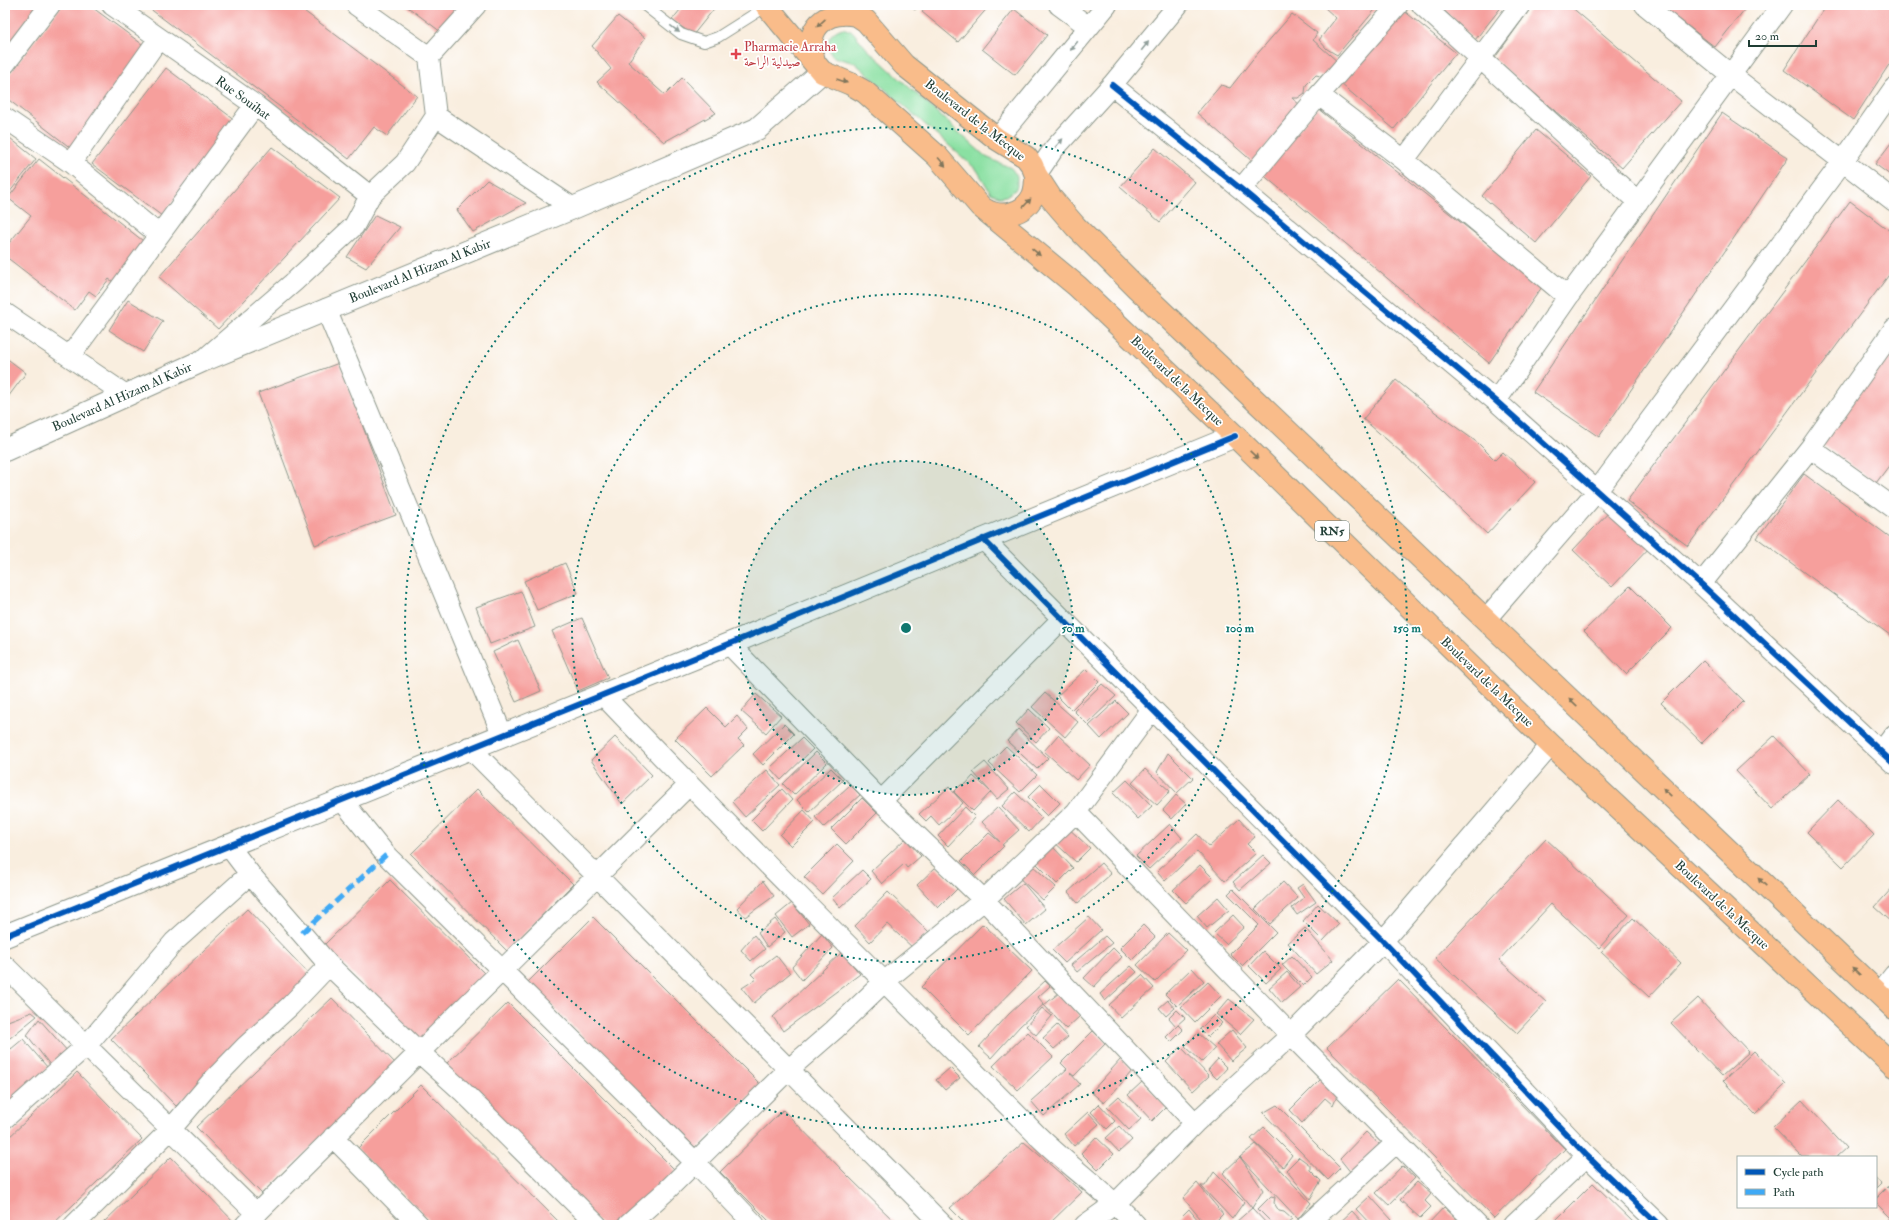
<svg xmlns="http://www.w3.org/2000/svg" width="1899" height="1230" font-family="'IM FELL Double Pica',Amiri,serif">
  <style>
    .green { fill: #8ae0a2; stroke: #548e6b }
    .building { fill: #f69f9c }
    .lines { fill: none; stroke-linecap: round; stroke-linejoin: round }
    .service-casing { stroke: #8c968a; stroke-width: 12 }
    .minor-casing { stroke: #8c968a; stroke-width: 22 }
    .tertiary-casing { stroke: #8c968a; stroke-width: 24 }
    .primary-casing { stroke: #8c968a; stroke-width: 24 }
    .service { stroke: #fff; stroke-width: 10 }
    .minor { stroke: #fff; stroke-width: 20 }
    .tertiary { stroke: #fff; stroke-width: 22 }
    .primary { stroke: #f9bc8a; stroke-width: 22 }
    .quiet { stroke: #3fa9f5; stroke-width: 5; stroke-dasharray: 10 5; stroke-linecap: butt }
    .cycleway-casing { stroke: #fff; stroke-width: 8 }
    .cycleway { stroke: #0057b8; stroke-width: 6 }
    .oneway { fill: #81765b }
    .oneway2 { fill: #8f9e9a }
    .ring { fill: none; stroke: #0f766e; stroke-width: 2; stroke-dasharray: 2 4 }
    .health-dot { fill: #e0444e; stroke: #fff; stroke-width: 1.5 }
    .labels { text-anchor: middle; dominant-baseline: central; stroke-width: 3.5; stroke-linejoin: round; paint-order: stroke }
    .shield { fill: #fff; stroke: #627771; stroke-width: 1 }
    .shield-label { font-size: 12px; font-weight: bold; fill: #1f3d34 }
    .health-label { font-size: 13px; fill: #be3a42; stroke: #fff; text-anchor: start }
    .street-label { font-size: 13px; fill: #1f3d34; stroke: #fff }
    .centre { fill: #0f766e; stroke: #fff; stroke-width: 2 }
    .ring-label { font-size: 12px; text-anchor: middle; font-weight: bold; fill: #0f766e; stroke: #fff; stroke-width: 3.5; stroke-linejoin: round; paint-order: stroke }
  </style>
  <rect width="100%" height="100%" fill="#fff"/>
  <filter id="ink" filterUnits="userSpaceOnUse"><feTurbulence type="fractalNoise" baseFrequency=".025" numOctaves="2"/><feDisplacementMap in="SourceGraphic" scale="8" xChannelSelector="R" yChannelSelector="G"/><feConvolveMatrix kernelMatrix="1 2 1 2 8 2 1 2 1" color-interpolation-filters="sRGB"/></filter>
  <filter id="wash" filterUnits="userSpaceOnUse"><feTurbulence type="fractalNoise" baseFrequency=".012" numOctaves="4" result="noise"/><feDisplacementMap in="SourceGraphic" scale="16" xChannelSelector="R" yChannelSelector="G"/><feGaussianBlur stdDeviation="0.9" result="paint"/><feColorMatrix in="noise" values="0 0 0 0 0 0 0 0 0 0 0 0 0 0 0 0 0 1.4 0 .05"/><feComposite in="paint" operator="in"/></filter>
  <g filter="url(#wash)">
    <rect width="100%" height="100%" fill="#f9eedf"/>
    <path class="green" d="M843,28l10,4 14,17 119,108 25,11 6,8v10l-2,4 -9,6 -5,1 -10,-4 -14,-23 -122,-107 -22,-6c-9,-12 -5,-25 10,-29z"/>
    <g id="blocks">
      <path class="building" d="M5,5h34l-34,44z
        M62,5h27l57,42 -74,102 -67,-52v-17z
        M145,5h151l121,91 -30,40 -13,-9 -25,32z
        M405,5h64l-24,30z
        M684,5h33l-24,30 -21,-15z
        M908,5h11l-4,5z
        M928,5h62l-32,37 -36,-30z
        M1326,5h53l-42,50 -10,-6 -8,-9 17,-22 -12,-11z
        M1438,5h65l-28,35z
        M1533,5h36l112,96 -59,67 -128,-109z
        M1661,5h87l-33,42z
        M1826,5h68v52l-41,63 -69,-50z
        M1014,9l33,26 -32,40 -33,-26z
        M1403,10l53,43 -62,76 -53,-45z
        M1292,14l25,19 -4,7 25,22 -13,15 -9,-2 -10,10 -1,8 -7,5h-6l9,8 -48,56 -56,-49 24,-28 9,3 22,-28z
        M618,16l27,22 -17,24 37,33 17,-17 34,35 -52,29 -67,-60 14,-13 -19,-23z
        M166,68l69,52 -73,96 -70,-52z
        M1317,108l225,179 -53,76 -228,-190z
        M1722,113l66,45 -189,279 -66,-45z
        M1536,130l55,46 -55,67 -54,-47z
        M5,134l31,25 -31,39z
        M1894,139v39l-19,-14z
        M272,147l68,51 -122,131 -59,-52z
        M1155,148l40,34 -35,40 -40,-35z
        M39,159l108,85 -31,40 -7,-5 -13,17 -7,-5 -14,19 -70,-54v-8l26,-32 -23,-18z
        M487,180l39,23 -53,29 -16,-22z
        M1850,201l44,33v34l-206,278 -61,-45z
        M375,215l25,12 -34,41 -19,-11z
        M128,300l35,21 -20,31 -34,-22z
        M1890,351l4,2v106l-18,24 -54,-39z
        M5,357l21,16 -21,28z
        M339,363l57,152 -81,30 -57,-152z
        M1396,380l39,32 43,31 17,17 8,-8 32,30 -48,52 -86,-82 -38,-33z
        M1804,474l90,66v98l-137,-100z
        M1613,508l39,37 -40,42 -39,-37z
        M565,563l13,30 -41,17 -13,-29z
        M1630,586l42,42 -46,46 -42,-43z
        M521,591l14,36 -45,17 -14,-37z
        M582,618l26,60 -30,13 -26,-60z
        M518,640l23,51 -25,11 -23,-50z
        M1703,661l41,40 -42,42 -41,-40z
        M1086,669l13,13 -28,28 -14,-14z
        M1102,684l14,12 -29,28 -13,-13z
        M1045,693l33,29 -13,15 -33,-30z
        M756,694l25,22 -15,17 -25,-22z
        M1116,701l12,12 -27,26 -12,-13z
        M707,708l19,19 11,-11 11,13 -10,10 6,6 -32,31 -37,-37z
        M1029,709l20,19 -13,14 -20,-19z
        M784,724l10,10 -31,31 -10,-11z
        M1018,729l30,29 -11,11 -30,-28z
        M1058,735l32,30 -14,15 -32,-29z
        M1774,736l36,38 -38,35 -36,-38z
        M615,737l37,38 -30,29 -31,-44z
        M802,738l11,11 -32,31 -11,-12z
        M1006,746l31,29 -17,17 -31,-29z
        M816,752l11,11 -33,32 -11,-11z
        M1168,753l25,25 -16,15 -20,-21z
        M985,762l24,27 -12,10 -24,-27z
        M831,768l12,12 -34,32 -12,-12z
        M1145,769l25,22 -13,14 -25,-22z
        M767,770l13,15 -35,32 -13,-15z
        M973,776l18,16 -18,19 -19,-19 7,-7 5,-1z
        M1127,780l25,26 -14,13 -25,-26z
        M1041,784l19,19 -13,13 -19,-19z
        M850,785l10,10 -36,32 -9,-10z
        M949,787l14,16 -24,22 -8,-9 -5,5 -7,-7z
        M477,789l96,95 -66,67 -96,-97z
        M782,789l10,11 -30,31 -11,-11z
        M1015,792l27,26 -13,14 -27,-26z
        M1176,795l10,9 -14,15 -9,-9z
        M862,798l15,15 -31,31 -15,-15z
        M1838,800l36,35 -31,32 -36,-35z
        M965,807l10,10 -27,29 -10,-10z
        M998,807l21,23 -17,15 2,1 -29,29 -14,-14 28,-28 11,9 -18,-20z
        M804,810l11,12 -24,24 -11,-11z
        M1239,819l16,18 -8,7 9,9 -31,28 -28,-30 -32,30 -8,-9 40,-38 12,13z
        M1170,824l12,14 -33,31 -13,-13z
        M1067,827l23,21 -14,14 -23,-21z
        M905,839l16,17 -14,12 -3,-4 -22,20 -11,-13z
        M1546,839l83,76 -30,33 -48,-44 -52,56 47,42 -29,31 -82,-75z
        M837,844l17,17 -32,33 -18,-17z
        M1052,846l21,22 -16,16 -22,-22z
        M1263,855l8,8 -31,27 -7,-8z
        M1101,863l10,11 -33,29 -10,-11z
        M1031,864l25,23 -13,13 -25,-23z
        M1200,865l13,13 -27,25 -13,-13z
        M936,867l21,22 -19,19 -21,-23z
        M862,870l9,9 -31,29 -8,-10z
        M390,880l96,95 -66,66 -96,-96z
        M763,881l11,15 -29,21 -8,-9z
        M1283,882l15,16 -28,26 -15,-15z
        M1023,883l22,26 -19,16 -22,-26z
        M1303,884l13,18 -19,13 -5,-7 12,-10 -7,-10z
        M1894,886v38l-19,-17z
        M1233,889l43,43 -34,34 -12,-12 29,-29 -31,-31z
        M888,892l41,40 -16,16 -26,-24 -17,18 -15,-16z
        M1218,897l11,13 -22,18 -10,-12z
        M792,903l17,21 -17,13 -16,-21z
        M1318,904l21,20 -16,17 -20,-20z
        M247,909l65,68 -136,129 -65,-67z
        M1233,915l11,12 -18,17 -12,-11z
        M593,917l168,168 -64,64 -169,-167z
        M1089,917l12,13 -36,33 -13,-13z
        M1633,918l48,45 -32,34 -48,-45z
        M775,919l10,13 -18,15 -9,-14z
        M983,924l49,47 -63,64 -48,-48z
        M1143,925l12,12 -23,23 -12,-12z
        M1305,928l28,32 -17,14 -28,-31z
        M1168,933l18,17 -31,32 -18,-17z
        M822,934l11,14 -31,32 -10,-13z
        M754,935l11,14 -14,12 -10,-11z
        M1105,936l7,7 -35,29 -6,-7z
        M1113,948l9,9 -28,30 -10,-9z
        M1263,951l18,18 -15,14 -17,-17z
        M842,952l18,22 -77,57 -10,-14z
        M776,955l14,18 -36,30 -12,-15 14,-9 -5,-5z
        M1292,956l20,21 -9,9 -21,-21z
        M1131,966l6,6 -32,29 -5,-7z
        M1192,968l12,13 -27,25 -12,-12z
        M1287,972l13,15 -18,16 -13,-15z
        M1142,975l12,13 -33,30 -12,-13z
        M1398,979l167,170 -71,69 -167,-170z
        M1045,981l5,5 -12,11 6,7 -24,22 -29,32 -12,-11 30,-33z
        M1208,982l13,14 -26,26 -14,-15z
        M1059,993l21,23 -14,13 -22,-24z
        M332,998l65,67 -135,129 -66,-67z
        M1698,998l51,54 -27,24 -51,-53z
        M1229,999l25,20 -14,15 -24,-20z
        M1168,1000l7,8 -9,8 -7,-8z
        M508,1003l168,168 -55,54h-19l-159,-158z
        M1042,1008l10,8 -16,19 -10,-9z
        M1177,1010l8,8 -9,8 -7,-8z
        M32,1012l5,4 -27,22 -5,-1v-15z
        M1214,1015l8,8 -14,14 -8,-8z
        M39,1019l30,34 -15,17 -27,-35z
        M1057,1025l11,12 -14,12 -11,-11z
        M1178,1025l5,5 -12,12 -5,-5z
        M1232,1030l15,18 -16,13 -15,-17z
        M1093,1031l13,12 -32,33 -4,-3 10,11 -36,32 -13,-15 36,-32 -6,-6z
        M1028,1032l25,25 -35,33 -25,-24z
        M1198,1033l17,15 -13,14 -17,-16z
        M23,1039l25,29 -43,42v-68l6,7z
        M1181,1047l28,29 -16,15 -27,-29z
        M1754,1051l32,33 -31,30 -32,-33z
        M1121,1059l12,11 -29,33 -13,-11z
        M1218,1059l9,9 -10,11 -9,-9z
        M950,1068l10,10 -15,12 -9,-10z
        M77,1072l65,67 -90,86h-47v-84z
        M1321,1079l16,16 -4,10 -8,-7 -23,25 -12,-13z
        M1142,1082l24,25 -14,14 -24,-26z
        M421,1085l141,140h-128l-77,-76z
        M1119,1096l22,23 -12,11 -22,-23z
        M1802,1100l44,48 -10,9h-34l-29,-30z
        M1099,1104l16,17 -8,8 -16,-17z
        M1277,1105l63,63 -12,12 -65,-67z
        M783,1110l65,66 50,49h-125l-53,-53z
        M1088,1112l11,12 -25,22 -10,-12z
        M1119,1126l13,14 -13,12 -13,-14z
        M1264,1127l28,28 -9,12 -32,-28z
        M1366,1132l14,13 -28,29 -12,-15z
        M1096,1137l18,17 -16,16 -17,-17z
        M1024,1142l58,50 -34,33h-81l-17,-17z
        M1256,1144l55,59 -13,16 -58,-62z
        M171,1157l66,68h-136z
        M1240,1157l23,33 -11,18 -29,-35z
        M1299,1157l11,8v5l11,11 -11,18 -24,-29z
        M1402,1166l13,12 -26,27 -13,-12z
        M1214,1172l30,30 -12,17 -31,-33h4z
        M1876,1178l5,6 -5,5z
        M1417,1182l14,12 -6,7 6,6 -11,11 -20,-18z
        M1197,1183l26,31 -11,11h-6l-23,-27z
        M1593,1183l43,42h-85z
        M1888,1187l6,6v32h-11l8,-8 -15,-15v-3z
        M1271,1196l4,1 -1,6 5,8 5,1 8,7 -8,6h-10l-16,-16z
        M1370,1196l22,24 -6,5h-15l-15,-16z
        M1444,1207l18,17 -1,1h-34z
        M1252,1208l16,17h-29l-3,-3z
        M1189,1209l13,16h-29z
        M1352,1211l13,14h-26l-1,-1z"/>
    </g>
  </g>
  <g filter="url(#ink)">
    <use href="#blocks" fill-opacity="0" stroke="#8c968a" stroke-width="1"/>
    <g class="lines">
      <g class="service-casing">
        <path id="service" d="M644,5l37,29 23,8 14,-5 49,-31"/>
      </g>
      <g class="minor-casing">
        <path id="minor" d="M112,5l143,100 115,91
          M356,5l73,52
          M1059,5l30,22
          M1422,5l216,197
          M1645,5l86,70 163,126
          M5,64l45,-59
          M1112,85l129,104 255,212 205,183 193,180
          M1319,95l85,65 164,137
          M436,116l137,92
          M5,118l66,45 87,71
          M997,139l110,-134
          M1404,160l116,-155
          M71,163l88,-125
          M1036,175l17,-25 59,-65 66,-80
          M1241,189l78,-94 79,-90
          M326,309l176,425
          M5,313l121,82
          M70,356l185,-251
          M208,356l86,-74 60,-56 16,-30 35,-33 31,-47 -7,-59 47,-52
          M1496,401l72,-104 214,-292
          M1810,448l84,60
          M983,539l400,402 204,215 72,69
          M1701,584l109,-136 84,-119
          M1486,619l111,-128 246,-330 51,-73
          M729,644l152,157 103,99 211,223
          M602,694c142,150 291,295 436,442 32,31 68,56 98,89
          M469,747l474,478
          M1881,752l13,-17
          M341,799l45,56 309,307 60,63
          M881,801l181,-182
          M1076,812l215,223 187,190
          M228,845l22,29 79,91 90,87 43,39 135,134
          M5,966l252,248
          M1879,994l15,-19
          M5,1118l82,-73 87,-103 76,-68
          M333,1137l86,88
          M74,1225l97,-96 40,-47 34,-35 45,-41 39,-41
          M245,1225l443,-439
          M628,1225l37,-33 123,-122 46,-40 51,-49 99,-81 92,-88 76,-103
          M1085,1225l31,-22 79,-80 96,-88 92,-94 168,-196
          M1307,1225l90,-83
          M1514,1225l73,-69"/>
      </g>
      <g class="tertiary-casing">
        <path id="tertiary" d="M5,450l197,-89 371,-153 184,-79 65,-57
          M5,936l724,-292 506,-208"/>
      </g>
      <g class="primary-casing">
        <path id="primary" d="M766,5l56,67 29,12 14,8 72,64 43,50 97,80 158,150 316,309 343,321
          M842,5l24,16 38,44 93,74 29,18 6,8 4,10 15,23 25,29 60,60 758,721
          M814,61c-10,-32 10,-52 43,-46
          M984,209c17,11 40,5 49,-13 3,-7 3,-14 3,-21"/>
      </g>
      <use href="#service" class="service"/>
      <use href="#minor" class="minor"/>
      <use href="#tertiary" class="tertiary"/>
      <use href="#primary" class="primary"/>
      <path class="quiet" d="M302,933l84,-78"/>
      <g class="cycleway-casing">
        <path id="cycleway" d="M1112,85l129,104 255,212 205,183 193,180
          M983,539l400,402 204,215 72,69
          M5,936l724,-292 506,-208"/>
      </g>
      <use href="#cycleway" class="cycleway"/>
    </g>
    <defs><path id="oneway-solid" d="M-6-.8H1V-3.2L6.5 0L1 3.2V.8H-6Z"/></defs>
    <g class="oneway">
      <use href="#oneway-solid" transform="translate(821 23) rotate(137)"/>
      <use href="#oneway-solid" transform="translate(842 81) rotate(20)"/>
      <use href="#oneway-solid" transform="translate(942 162) rotate(49)"/>
      <use href="#oneway-solid" transform="translate(1027 203) rotate(-47)"/>
      <use href="#oneway-solid" transform="translate(1036 252) rotate(40)"/>
      <use href="#oneway-solid" transform="translate(1254 455) rotate(44)"/>
      <use href="#oneway-solid" transform="translate(1573 702) rotate(-136)"/>
      <use href="#oneway-solid" transform="translate(1667 792) rotate(-136)"/>
      <use href="#oneway-solid" transform="translate(1762 882) rotate(-136)"/>
      <use href="#oneway-solid" transform="translate(1856 971) rotate(-136)"/>
    </g>
    <g class="oneway2">
      <use href="#oneway-solid" transform="translate(675 29) rotate(37)"/>
      <use href="#oneway-solid" transform="translate(1074 46) rotate(129)"/>
      <use href="#oneway-solid" transform="translate(1145 46) rotate(-51)"/>
      <use href="#oneway-solid" transform="translate(1059 143) rotate(-48)"/>
    </g>
  </g>
  <circle cx="906" cy="628" r="167" fill="#0f766e" fill-opacity=".12"/>
  <g class="ring">
    <circle cx="906" cy="628" r="167"/>
    <circle cx="906" cy="628" r="334"/>
    <circle cx="906" cy="628" r="501"/>
  </g>
  <path class="health-dot" d="M734 48h4v4h4v4h-4v4h-4v-4h-4v-4h4z"/>
  <g class="labels">
    <rect class="shield" x="1315" y="521" width="34" height="20" rx="3"/>
    <g class="shield-label">
      <text x="1332" y="531">RN5</text>
    </g>
    <g class="health-label">
      <text x="744" y="47">Pharmacie Arraha<tspan x="744" dy="15">صيدلية الراحة</tspan></text>
    </g>
    <g class="street-label">
      <text transform="translate(243 98) rotate(36)">Rue Souihat</text>
      <text transform="translate(975 120) rotate(38)">Boulevard de la Mecque</text>
      <text transform="translate(420 271) rotate(-22)">Boulevard Al Hizam Al Kabir</text>
      <text transform="translate(1177 381) rotate(44)">Boulevard de la Mecque</text>
      <text transform="translate(122 397) rotate(-24)">Boulevard Al Hizam Al Kabir</text>
      <text transform="translate(1487 682) rotate(44)">Boulevard de la Mecque</text>
      <text transform="translate(1722 905) rotate(43)">Boulevard de la Mecque</text>
    </g>
  </g>
  <circle cx="906" cy="628" r="6" class="centre"/>
  <g class="ring-label">
    <text x="1073" y="632">50 m</text>
    <text x="1240" y="632">100 m</text>
    <text x="1407" y="632">150 m</text>
  </g>
  <rect width="1899" height="1230" fill="none" stroke="#fff" stroke-width="20"/>
  <rect x="1737" y="1156" width="140" height="52" fill="#ffffff" stroke="#a5b1ae"/>
  <rect x="1745" y="1169" width="20" height="6" fill="#0057b8" stroke="#a5b1ae"/>
  <text x="1773" y="1176" font-size="12" fill="#1f3d34">Cycle path</text>
  <rect x="1745" y="1189" width="20" height="6" fill="#3fa9f5" stroke="#a5b1ae"/>
  <text x="1773" y="1196" font-size="12" fill="#1f3d34">Path</text>
  <path d="M1749 40v6h67v-6" fill="none" stroke="#1f3d34" stroke-width="2"/>
  <text x="1755" y="40" font-size="12" fill="#1f3d34" stroke="#ffffff" stroke-width="3" paint-order="stroke">20 m</text>
</svg>
